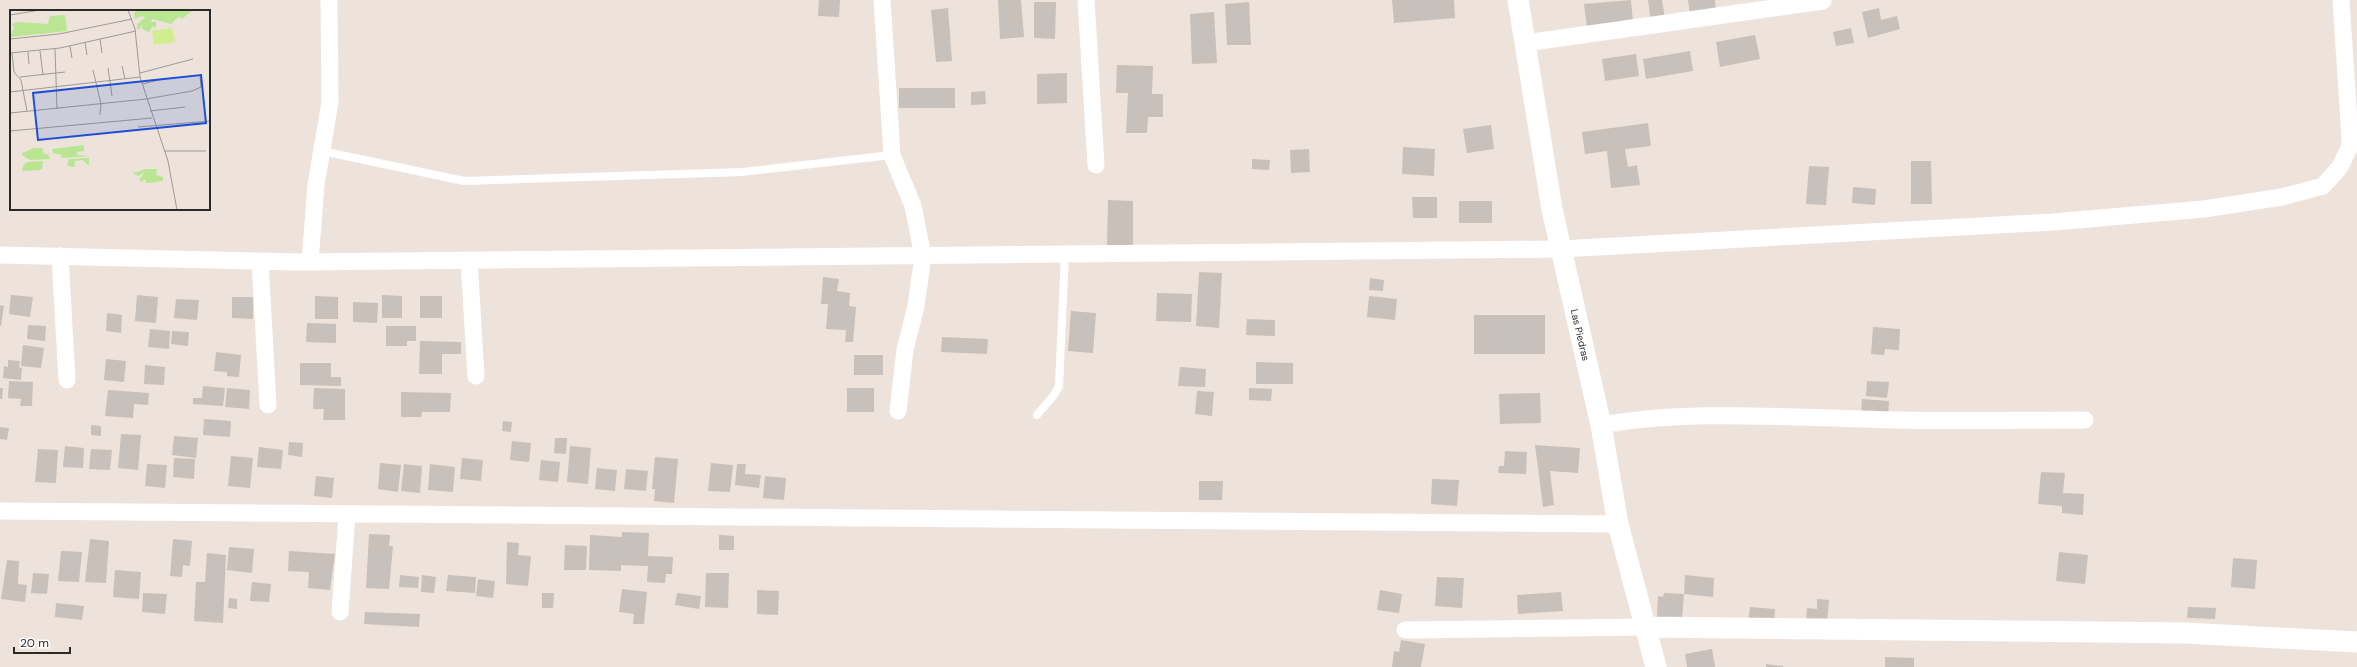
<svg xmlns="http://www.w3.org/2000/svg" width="2357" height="667" font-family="'DM Sans',sans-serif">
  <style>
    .building { fill: #c8c0ba }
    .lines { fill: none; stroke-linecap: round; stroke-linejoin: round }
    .service { stroke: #fff; stroke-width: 8 }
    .minor { stroke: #fff; stroke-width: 17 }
    .tertiary { stroke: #fff; stroke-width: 21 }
    .labels { text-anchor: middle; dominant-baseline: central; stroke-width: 3; stroke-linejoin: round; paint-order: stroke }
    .street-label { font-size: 10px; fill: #2a2a2a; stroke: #fff }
    .inset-road { fill: none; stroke: #9f9994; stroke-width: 1 }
    .view { fill: #1d4ed8; fill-opacity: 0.15; stroke: #1d4ed8; stroke-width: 2 }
    .inset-edge { fill: none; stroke: #2a2a2a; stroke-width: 2 }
  </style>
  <rect width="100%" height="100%" fill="#ede3db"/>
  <path class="building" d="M819,0h21l-1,17 -21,-1z
    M998,0h23l3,37 -24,2z
    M1392,0h62l1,18 -61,5z
    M1631,0l2,23 -46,5 -3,-24z
    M1648,0h14l3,19 -14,3z
    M1688,0h27l1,12 -26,3z
    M1034,2h22l-1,37 -21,-1z
    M1249,2l2,43h-24l-2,-41z
    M948,8l4,53 -16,1 -5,-52z
    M1879,8l2,12 16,-4 3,13 -32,9 -6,-26z
    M1214,12l3,51 -25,1 -2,-50z
    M1851,28l3,15 -18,3 -3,-14z
    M1755,35l5,24 -40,8 -4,-25z
    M1690,51l3,20 -47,8 -3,-20z
    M1636,54l3,22 -34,5 -3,-22z
    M1117,65l36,1 -1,28h11v23h-15l-1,16h-21l2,-40h-12z
    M1067,73v30l-30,1v-30z
    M899,88h56v20h-56z
    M985,91l1,13 -15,1v-13z
    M1648,123l3,23 -26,3 3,18 9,-2 3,20 -29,3 -4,-37 -22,3 -3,-22z
    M1491,125l3,24 -27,4 -4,-24z
    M1403,147l32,2 -1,27 -32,-2z
    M1309,149l1,23 -19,1 -1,-23z
    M1252,159l18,1 -1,10 -17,-1z
    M1911,161h20l1,43h-21z
    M1809,166l20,1 -3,38 -20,-1z
    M1853,187l23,2 -1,16 -23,-2z
    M1412,197h25v21h-24z
    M1108,200l25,1v45h-26z
    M1459,201h33v22h-33z
    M1199,272l23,1 -3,55 -23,-2z
    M823,277l16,2 -2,12 13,2 -1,13 7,1 -3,35h-8l1,-12 -20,-1 2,-25h-7z
    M1370,278l14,2 -1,11 -14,-1z
    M1157,293l35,1 -1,28 -35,-1z
    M11,295l22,2 -3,20 -21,-3z
    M137,295l21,2 -2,26 -21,-2z
    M382,295l20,1v22h-20z
    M315,296l23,1v22h-23z
    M420,296h22v22h-22z
    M1369,296l28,3 -2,21 -28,-3z
    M232,297h21v22l-21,-1z
    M176,299l23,1 -2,20 -23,-2z
    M353,302l25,1 -1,20 -24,-1z
    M0,305l4,1 -3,20h-1z
    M1071,311l25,2 -3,40 -25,-2z
    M107,313l15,2 -1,18 -15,-2z
    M1474,315h71v39h-71z
    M1247,319l28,1v16l-29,-1z
    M307,323l29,1v19l-30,-1z
    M28,325l18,1 -1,15 -18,-2z
    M386,326h30v15h-9v5h-21z
    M1873,327l27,2 -1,21 -14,-1 -1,6 -13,-1z
    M150,329l20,2 -1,18 -21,-2z
    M172,331l17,1 -1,14 -17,-2z
    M942,337l46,2 -1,15 -46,-2z
    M420,341l41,1v12h-19v20h-23z
    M23,345l21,3 -3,20 -20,-2z
    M216,352l25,3 -2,22 -12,-1v-4l-13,-1z
    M854,355h29v20h-29z
    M106,359l20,2 -2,21 -20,-2z
    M8,360l12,1 -1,6 3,1 -1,12 -18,-2 1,-12 4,1z
    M1256,362l37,1v21h-37z
    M300,363h31v14h10v9l-41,-1z
    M145,365l20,2 -1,18 -20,-1z
    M1180,367l26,2 -1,18 -27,-1z
    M9,381l24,1 -1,24h-12l1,-7 -13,-1z
    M1867,381l22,1 -2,16 -21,-2z
    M203,386l22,2 -2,18 -30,-2v-6h9z
    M0,388h3l-1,11h-2z
    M227,388l23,2 -1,19 -24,-2z
    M314,388l31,1v31h-22l1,-11h-11z
    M847,388h27v24h-27z
    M1249,388l23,1 -1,12 -22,-1z
    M108,390l41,3 -1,12 -14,-1 -1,14 -28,-2z
    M1197,391l17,1 -2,24 -17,-2z
    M401,392l50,1 -1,19h-28l-1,5h-20z
    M1540,393l1,30 -41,1 -1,-30z
    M1862,399l27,2 -1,17 -27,-2z
    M204,419l27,2 -1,16 -27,-2z
    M503,421l9,1 -1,10 -9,-1z
    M91,425l10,1v10l-10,-1z
    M0,427l9,1 -2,12 -7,-1z
    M121,434l20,1 -3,35 -20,-2z
    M174,436l24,2 -2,20 -24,-3z
    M555,438h12l-1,16 -12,-1z
    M512,441l19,2 -2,19 -19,-2z
    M289,442l14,1 -1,14 -14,-2z
    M1535,445l45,3 -2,25 -28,-2 4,34 -11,2z
    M65,446l19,2 -1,20 -20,-1z
    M570,446l21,2 -3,36 -21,-2z
    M259,447l24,3 -2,19 -24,-2z
    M38,449l20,1 -2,33 -21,-1z
    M91,449l21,1 -2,20 -21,-1z
    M1505,451l22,1 -1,22 -28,-1 1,-7h5z
    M231,456l22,2 -3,30 -22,-2z
    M655,457l23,2 -4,44 -20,-2 1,-12h-3z
    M174,458l21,1 -1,20 -21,-2z
    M462,458l21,2 -2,21 -21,-2z
    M541,460l19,2 -2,20 -19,-2z
    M380,463l21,2 -3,27 -20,-3z
    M711,463l22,2 -3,27 -22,-1z
    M147,464l20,1 -2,23 -20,-2z
    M404,464l18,2 -2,27 -19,-2z
    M430,464l25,3 -2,25 -25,-2z
    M737,464h9l-1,10 16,1 -2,13 -24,-3z
    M597,468l20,2 -2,21 -20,-2z
    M626,469l22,2 -2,20 -22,-2z
    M2041,472l24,1 -2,20 21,1 -1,21 -21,-2v-7l-24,-2z
    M316,476l18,2 -2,20 -18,-2z
    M765,476l21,2 -2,22 -21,-2z
    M1432,479l27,1 -2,26 -26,-2z
    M1199,481h24l-1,19h-23z
    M622,532l27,1 -1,23 25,1 -1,17h-6l-1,9 -18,-1 1,-16 -27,-1v6l-32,-1 1,-35 32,2z
    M369,534l21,1 -1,11h4l-4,43 -23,-1z
    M719,535l15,1v14h-15z
    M90,539l19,2 -3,42 -21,-1z
    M173,539l19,2 -2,25 -7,-1 -1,12 -12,-1z
    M507,542l12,1 -1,12 13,1 -3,30 -22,-2z
    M565,545l22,1 -1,24h-22z
    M229,547l25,2 -2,24 -25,-3z
    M61,551l21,1 -3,30 -21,-1z
    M289,551l46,3 -5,36 -22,-2 1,-16 -21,-1z
    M2059,552l29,3 -3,29 -29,-3z
    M207,553l19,2 -3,68 -29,-2 2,-39h9z
    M2233,558l24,2 -2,29 -24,-2z
    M7,560l12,1 -1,23 9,1 -2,17 -24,-3z
    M115,570l26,2 -2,27 -26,-2z
    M33,573l16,1 -2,20 -16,-1z
    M706,573h23l-1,35 -23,-1z
    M400,575l19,2 -1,11 -19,-1z
    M422,575l14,2 -2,16 -13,-1z
    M448,575l28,2 -1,16 -29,-2z
    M1685,575l29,3 -1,19 -29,-3z
    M1437,577l27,1 -2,30 -27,-2z
    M478,579l17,2 -2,17 -17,-2z
    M252,582l19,2 -2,18 -19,-1z
    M622,589l25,3 -3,32h-11l1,-10 -15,-2z
    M757,590l22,1 -1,24 -21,-1z
    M1380,590l22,4 -3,19 -22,-3z
    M1561,592l2,19 -45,3 -1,-19z
    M143,593l24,1 -2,20 -23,-2z
    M542,593h12l-1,15h-11z
    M677,593l24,3 -2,13 -24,-4z
    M1664,593l20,1 -2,25 -25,-2 1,-21 5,1z
    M229,598l8,1v10l-9,-1z
    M1817,599l12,1 -2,24 -21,-1 1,-15 10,1z
    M56,603l28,3 -2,14 -27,-3z
    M1750,607l25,2 -1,16 -26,-2z
    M2188,607l28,1 -1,11 -28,-1z
    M365,612l55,2 -1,13 -55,-3z
    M1401,640l24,4 -4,23h-29l2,-16 5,1z
    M1712,649l3,18h-28l-2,-13z
    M1885,657l29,1v9h-29z
    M1766,664l17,2v1h-17z"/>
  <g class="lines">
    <path class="service" d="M322,151l142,30 278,-9 150,-17
      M1037,415l17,-20 5,-9 6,-132"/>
    <path class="minor" d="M882,0l10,155 21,51 10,50 -7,50 -11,44 -7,61
      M1086,0l10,165
      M1525,43l298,-42
      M0,255l300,7 1261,-13 492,-27 151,-13 78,-12 41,-11 17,-19 9,-19 1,-10 -9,-138
      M60,256l7,124
      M469,260l7,116
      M260,261l8,144
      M310,262l6,-77 14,-83 -1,-102
      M1601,425c86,-15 176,-8 263,-6 73,3 147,1 221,1
      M0,511l1618,13
      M340,612l7,-97
      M1405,630l242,-3"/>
    <path class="tertiary" d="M1518,0l34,209 49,216 17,99 38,143
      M1647,627l538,6 172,9"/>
  </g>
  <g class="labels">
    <g class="street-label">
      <text transform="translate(1580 335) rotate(77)">Las Piedras</text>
    </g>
  </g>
  <g transform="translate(10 10)">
    <rect width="200" height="200" fill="#ede3db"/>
    <path d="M127,0h56l-11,9 -2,-2 -4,2 -5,5 -19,-5 -1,3h5v6l-3,-2 -4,6 -7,-3v-5l-2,5h-3v-5l8,-6 -3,-2 -7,3 -1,-6zM55,5l2,16 -57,6 4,-10 -2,-3 5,-2 31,2 2,-8zM74,135v6l-7,1v3l13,1 -29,2v-3l-8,-2 -1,-4zM24,138h8l2,6h4l2,5 -20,1 -8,-5v-2zM79,148v8l-6,-6 -8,1 -1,6 -7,-1 2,-7zM33,151l-1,8 -3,1 -17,1 2,-7 4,-2zM136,159h11l-1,6 7,2v4l-15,2h-2v-4l-5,3 -2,-3 6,-7 -7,4 -5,-3z" fill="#bae694"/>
    <path d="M162,18l3,14 -21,3 -2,-14z" fill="#d1ee8f"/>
    <path class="inset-road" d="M118,0l7,19 5,48 28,84 9,49M0,5l30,-5M0,29l49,-5 73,-15M90,29l2,14M75,32l2,13M60,36l2,12M45,39l2,60M30,41l3,24M18,42l1,12M0,43l50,-5 76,-17M2,43l2,19 7,8 6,31M112,56l3,13M98,58l4,28M83,60l8,34 -1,11M130,63l53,-14M10,67l45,-5M132,74l21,-5M0,82l130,-15M140,101l35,-4M0,103l136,-14 46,-8 9,-4 -1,-12M128,117l72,-6M0,121l142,-13M155,141h41"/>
    <path class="view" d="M191,65l5,48 -168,17 -5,-47z"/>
    <rect width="200" height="200" class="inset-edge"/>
  </g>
  <path d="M14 647v6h56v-6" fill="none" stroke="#2a2a2a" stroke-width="2"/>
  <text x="20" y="647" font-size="12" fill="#2a2a2a" stroke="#ffffff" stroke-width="3" paint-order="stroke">20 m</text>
</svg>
